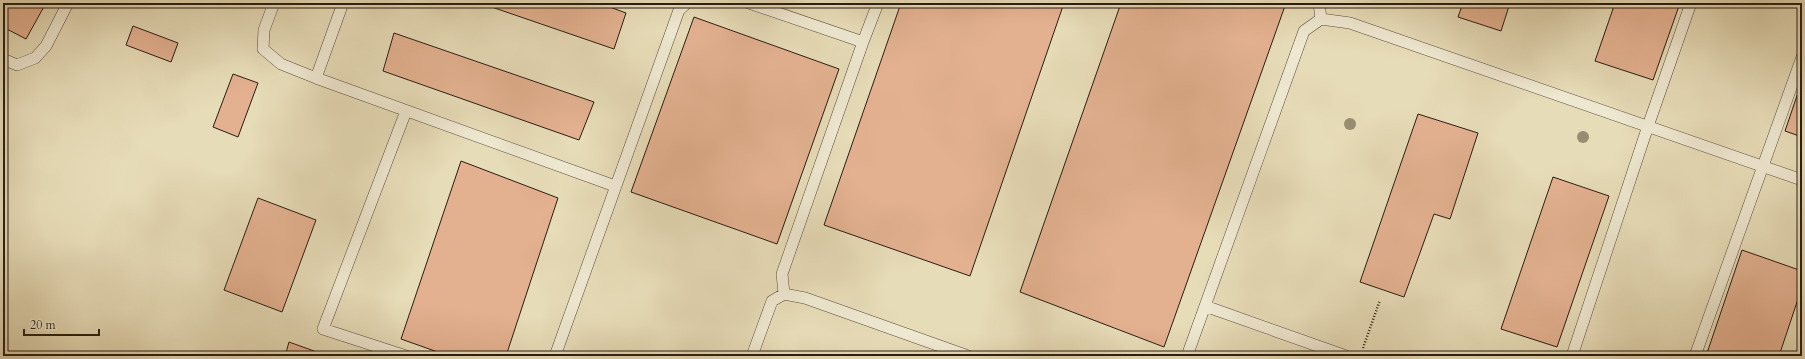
<svg xmlns="http://www.w3.org/2000/svg" width="1805" height="359" font-family="Cardo,serif">
  <style>
    .building { fill: #e3b190; stroke: #291d13 }
    .lines { fill: none; stroke-linecap: round; stroke-linejoin: round }
    .lane-casing { stroke: #584d3c; stroke-width: 12 }
    .path { stroke: #291d13; stroke-width: 2.5; stroke-dasharray: 1 2; stroke-linecap: butt }
    .lane { stroke: #efe8d1; stroke-width: 11 }
    .tree { fill: #978d71 }
  </style>
  <rect width="100%" height="100%" fill="#e7dcb8"/>
  <filter id="stains"><feTurbulence type="fractalNoise" baseFrequency=".005" numOctaves="4"/><feColorMatrix values="0 0 0 0 .2 0 0 0 0 .09 0 0 0 0 .02 0 0 0 .5 -.17"/></filter>
  <radialGradient id="worn" r=".72"><stop offset=".6" stop-color="#630" stop-opacity="0"/><stop offset="1" stop-color="#630" stop-opacity=".3"/></radialGradient>
  <path class="building" d="M3,3h43l-20,36 -23,-12z
    M480,3h119l27,10 -12,36z
    M901,3h163l-94,273 -146,-51z
    M1121,3h165l-122,344 -144,-55z
    M1463,3h47l-9,28 -43,-14z
    M1615,3h65l-27,77 -58,-19z
    M694,17l145,52 -62,175 -146,-52z
    M133,26l45,17 -7,19 -45,-17z
    M394,33l200,69 -15,38 -196,-69z
    M233,74l25,9 -20,54 -25,-10z
    M1802,81v56l-17,-6z
    M1418,114l60,19 -28,86 -16,-5 -30,83 -44,-15z
    M461,161l97,37 -52,158h-57l-48,-17z
    M1553,177l56,19 -52,151 -56,-18z
    M258,198l58,22 -34,92 -58,-22z
    M1742,250l60,21v16l-23,69h-73z
    M289,342l39,14h-43z"/>
  <g class="lines">
    <g class="lane-casing">
      <path id="lane" d="M274,3l-10,27 -1,19 18,15 35,14 27,-75
        M749,3l114,39
        M1319,3l2,16
        M3,59l14,6 18,-7 11,-12 22,-43
        M316,78l299,108
        M784,294l-2,-20 81,-232 15,-39
        M1205,306l141,50
        M406,356l-83,-27 83,-218
        M555,356l124,-346 8,-7
        M752,356l20,-55 12,-7 21,4 163,58
        M1187,356l117,-325 17,-12 29,4 452,157
        M1572,356l76,-230 43,-123
        M1695,356l107,-299"/>
    </g>
    <path class="path" d="M1363,348l17,-48"/>
    <use href="#lane" class="lane"/>
  </g>
  <g class="tree">
    <circle cx="1350" cy="124" r="6"/>
    <circle cx="1583" cy="137" r="6"/>
  </g>
  <rect width="1805" height="359" fill="none" stroke="#e7dcb8" stroke-width="16"/>
  <rect x="4" y="4" width="1797" height="351" fill="none" stroke="#291d13" stroke-width="2"/>
  <rect x="8" y="8" width="1789" height="343" fill="none" stroke="#291d13"/>
  <path d="M24 329v6h75v-6" fill="none" stroke="#291d13" stroke-width="2"/>
  <text x="30" y="329" font-size="12" fill="#291d13" stroke="#efe8d1" stroke-width="3" paint-order="stroke">20 m</text>
  <rect width="100%" height="100%" filter="url(#stains)"/>
  <rect width="100%" height="100%" fill="url(#worn)"/>
</svg>
